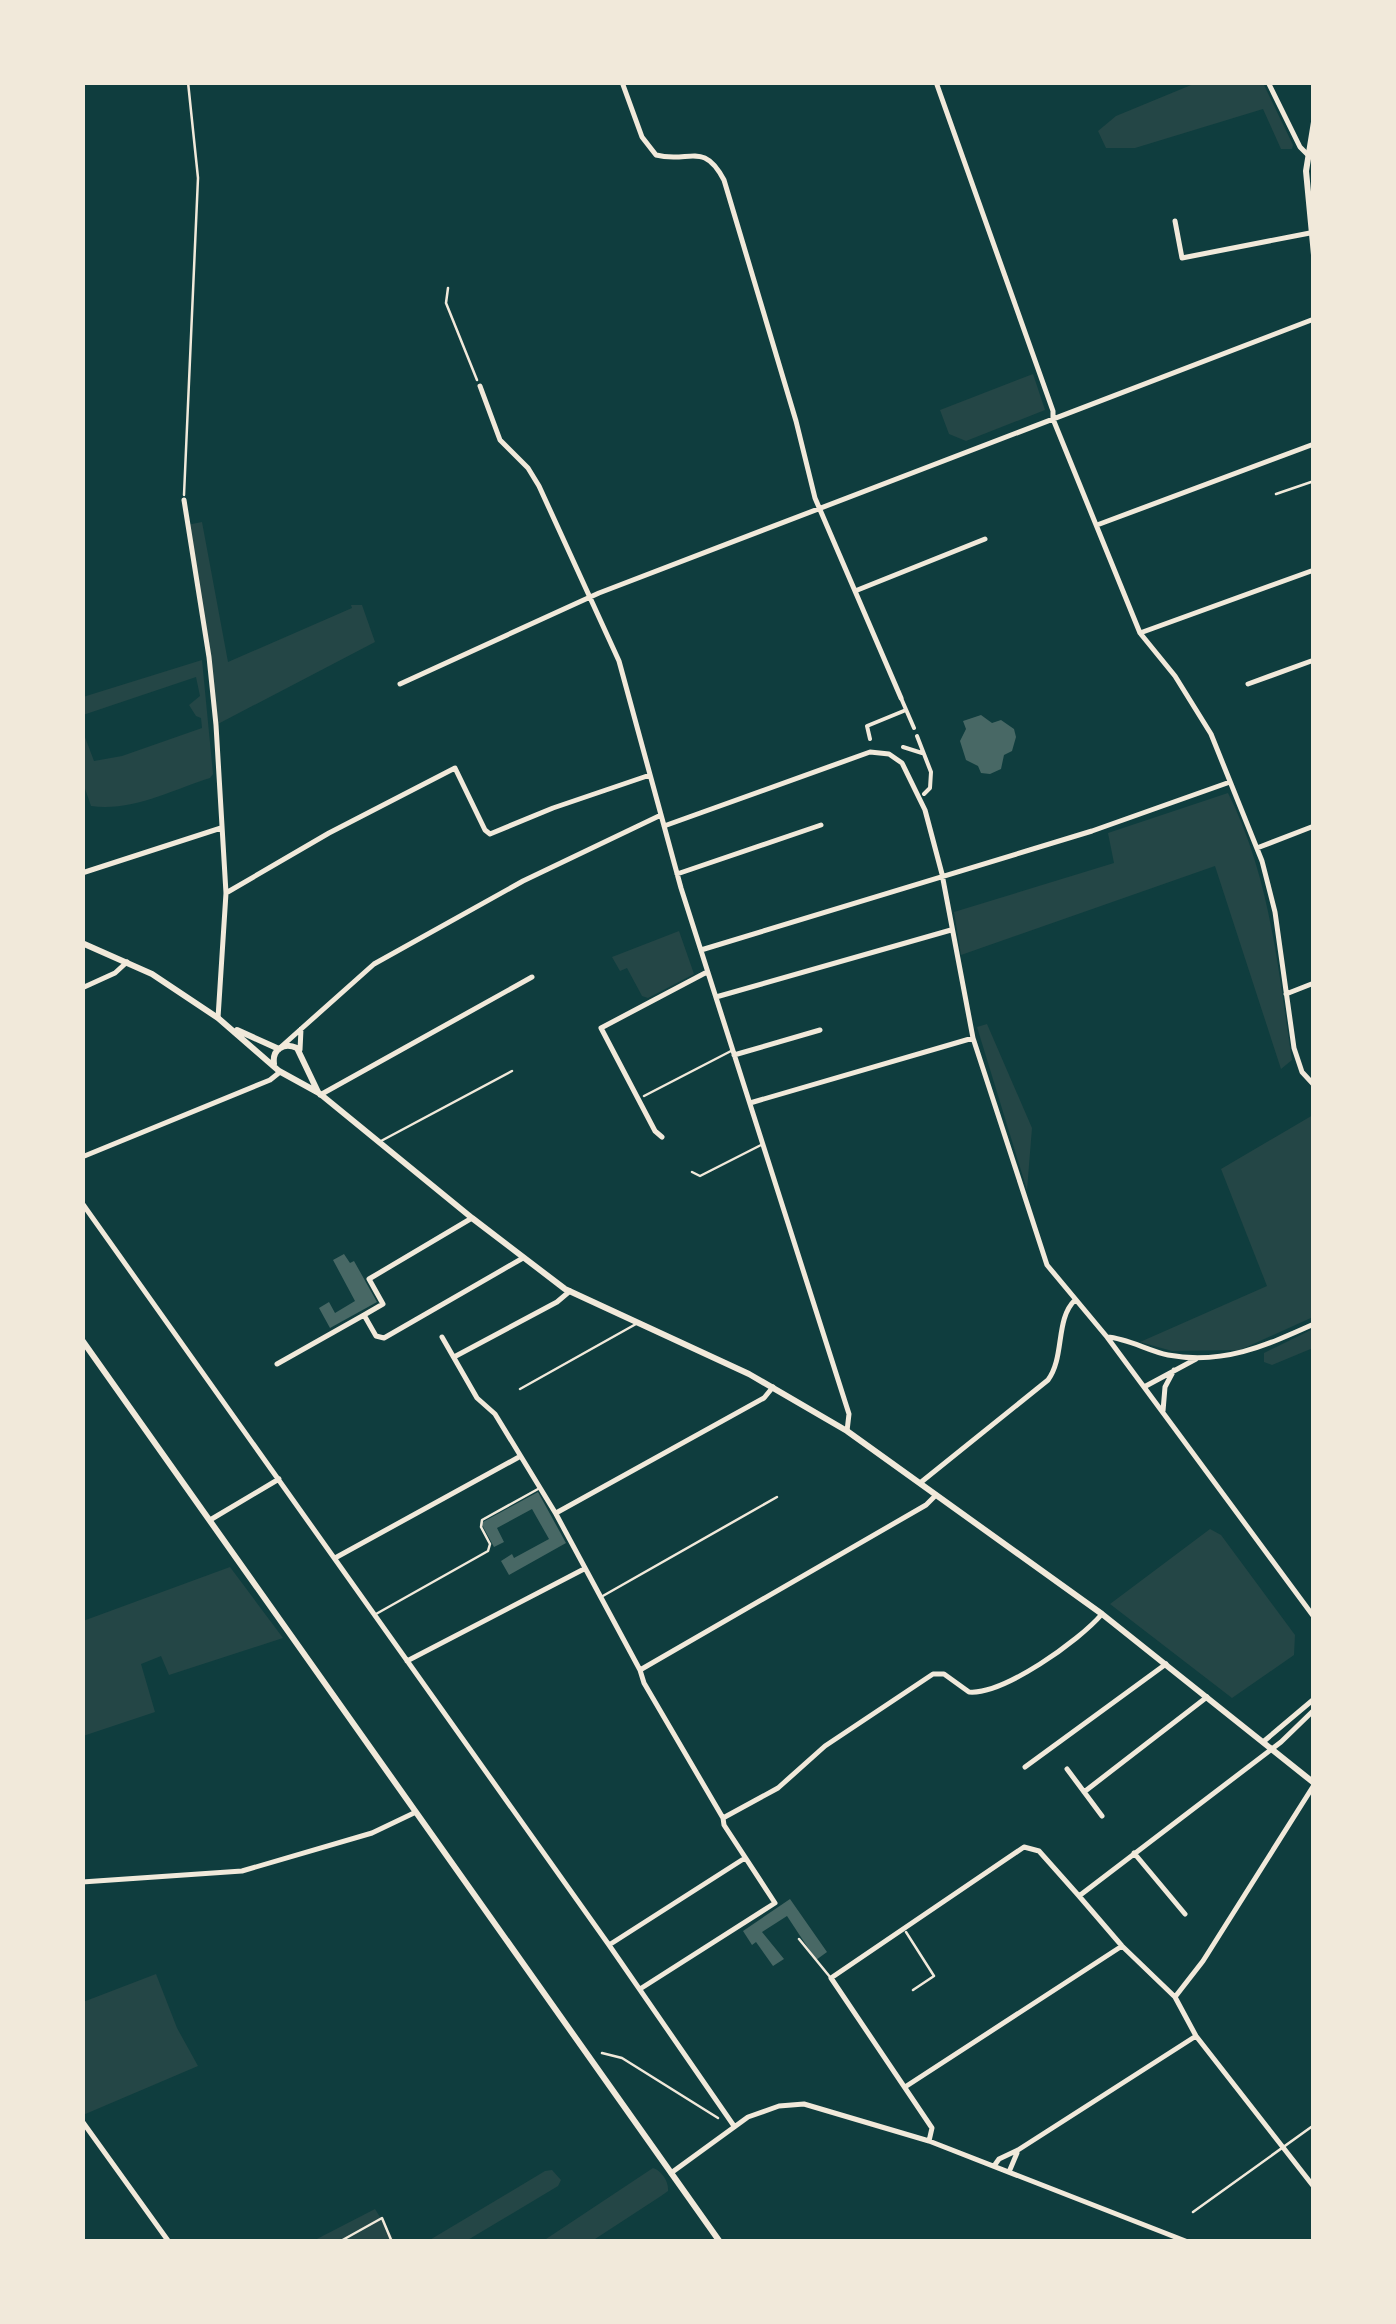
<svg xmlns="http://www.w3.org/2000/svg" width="1396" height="2324" font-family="'Sofia Sans Condensed',sans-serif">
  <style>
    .green { fill: #244646 }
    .building { fill: #486865 }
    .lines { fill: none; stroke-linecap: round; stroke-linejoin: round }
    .path { stroke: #f1e9da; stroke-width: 2.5 }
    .service { stroke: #f1e9da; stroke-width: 2.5 }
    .pedestrian { stroke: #f1e9da; stroke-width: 4 }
    .minor { stroke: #f1e9da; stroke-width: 5 }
    .tertiary { stroke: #f1e9da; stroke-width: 6 }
    .secondary { stroke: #f1e9da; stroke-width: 6 }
  </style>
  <rect width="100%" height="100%" fill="#0f3d3e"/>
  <path class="green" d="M1196,83h67l30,62 -1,4h-11l-18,-40 -128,39h-29l-8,-17 18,-15z
    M1033,374l12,36 -79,31 -17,-7 -9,-24z
    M202,522l26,140 124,-54 -1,-3h11l13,37 -159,83 -7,-68 -22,-132z
    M202,660l11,114 -3,4c-38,12 -79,34 -119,28l-8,-23v-51l11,29 28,-5 80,-28 -1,-10 -5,-2 -7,-11 11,-9 -4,-19 -113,38v-18z
    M1228,793c42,83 50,176 64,267l-11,9 -66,-203 -254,89 -7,-43 160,-49 -6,-30z
    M679,931l15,43 -46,24 -6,-2 -15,-28 -7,3 -8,-14z
    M987,1024l45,104 -5,62 -50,-163z
    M1313,1115v202l-73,33 -68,1 -32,-9 127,-56 -46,-117z
    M1313,1329v19l-41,17 -8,-3v-9z
    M1210,1529l11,6 74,100 -1,20 -62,43 -122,-94z
    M230,1567l53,71 -114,37 -8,-19 -20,8 14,48 -72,24v-115z
    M156,1974l21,54 21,38 -115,49v-113z
    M653,2168c9,3 16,14 15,23l-7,5 -69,45h-49z
    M552,2170l9,10 -3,6 -92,55h-38l117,-70z
    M375,2209l20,32 -84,1z"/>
  <path class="building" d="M981,715l11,8 9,-3 13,9 2,8 -4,14 -8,4 -3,14 -11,5 -9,-1 -3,-7 -12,-6 -6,-19 6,-12 -3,-8z
    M344,1254l6,9 4,-2 23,41 -47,26 -11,-20 10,-6 6,11 20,-12 -22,-41z
    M538,1492l28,51 -57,32 -8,-14 11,-7 2,4 35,-19 -17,-30 -35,19 7,14 -10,5 -13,-24z
    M790,1899l37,53 -11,8 -29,-44 -25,16 22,27 -11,7 -17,-24 -4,3 -9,-14z"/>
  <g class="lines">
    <path class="path" d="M448,288l-2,15 31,77
      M184,495l14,-317 -10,-96
      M602,2053l20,5 96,60
      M339,2242l43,-24 10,24"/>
    <path class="service" d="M1276,494l38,-13
      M644,1096l87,-45
      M381,1141l131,-70
      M692,1172l8,4 61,-31
      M520,1389l116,-65
      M601,1597l176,-100
      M376,1614l112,-63 2,-7 -9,-17 1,-7 56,-31
      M906,1932l28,44 -21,14
      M799,1939l31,38
      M1193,2212l121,-87"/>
    <path class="pedestrian" d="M901,698l13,30
      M917,736l14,36 -1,16 -6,6
      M870,739l-3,-13 39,-16
      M903,747l19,6"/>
    <path class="minor" d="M622,82l20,55 14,18c33,9 47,-15 68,25l72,241 19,77 86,200
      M936,82l117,329v8l87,214 35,43 36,58 51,127 13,51 19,136 8,24 12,13
      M1268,82l32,65 7,7
      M1175,221l7,37 128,-25
      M480,386l20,54 28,28 11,18 80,175 62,227 168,526 -2,17
      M184,500l25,157 7,68 10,168 -8,125
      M1097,525l217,-81
      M855,591l130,-52
      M1140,633l174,-63
      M400,684l199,-91 715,-274
      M1248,684l66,-24
      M664,826l206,-74 19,2 13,9 23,47 17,64 31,164 74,227 60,72 207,280
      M1257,848l57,-22
      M82,873l139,-45
      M677,874l144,-49
      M226,893l103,-60 126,-65 30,62 5,4 63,-26 97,-33
      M701,950l391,-119 138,-49
      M82,988l33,-15 12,-11
      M1286,994l28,-11
      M716,997l235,-67
      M282,1046l92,-82 149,-83 138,-66
      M300,1050l1,-21
      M734,1055l86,-25
      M320,1095l212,-118
      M750,1103l223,-65
      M662,1137l-7,-6 -54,-103 106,-56
      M82,1157l188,-77 10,-8
      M82,1203l527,742 136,-87
      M364,1315l19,-11 -14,-25 103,-61
      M442,1337l35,61 18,16 61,100 84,156 4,13 79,135 1,7 51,78 -135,86
      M1107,1337c20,1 41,14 61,18 55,10 97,-9 146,-31
      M454,1357l103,-55 13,-11
      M277,1364l87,-49 12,21 8,2 139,-80
      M1144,1387l52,-28
      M1163,1411l2,-24 9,-17
      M920,1483l128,-103c17,-23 7,-61 27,-80
      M556,1513l208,-115 9,-11
      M210,1520l69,-41
      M335,1558l184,-101
      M407,1661l177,-92
      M640,1670l286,-165 10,-10
      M1263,1742l51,-43
      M1025,1767l141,-103
      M1067,1769l35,47
      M1314,1785l-111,176 -28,36 21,39 118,151
      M1084,1792l123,-95
      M723,1818l55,-30 47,-42 108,-72h11l25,18c34,3 110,-51 133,-78
      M1134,1853l51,61
      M82,1882l160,-11 130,-38 44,-21
      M1079,1896l43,50 53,51
      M609,1945l125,181
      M905,2087l217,-141
      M82,2121l87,121
      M929,2141l3,-13 -101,-150 193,-131 15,4 40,45 202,-154 33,-32
      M994,2166l5,-7 19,-9 178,-114
      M1009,2172l8,-19
      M671,2173l77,-56 31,-11 25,-2 125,37 259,101"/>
    <path class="tertiary" d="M1314,122l-8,49 8,84
      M82,943l70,31 66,44 61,53 40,22 153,125 93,71 184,85 98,57 255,183 212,169
      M237,1030l42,19
      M274,1064c-2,-15 10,-22 23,-16l21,44"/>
    <path class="secondary" d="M82,1340l638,902"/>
  </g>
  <rect width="1396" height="2324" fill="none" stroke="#f1e9da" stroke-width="170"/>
</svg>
